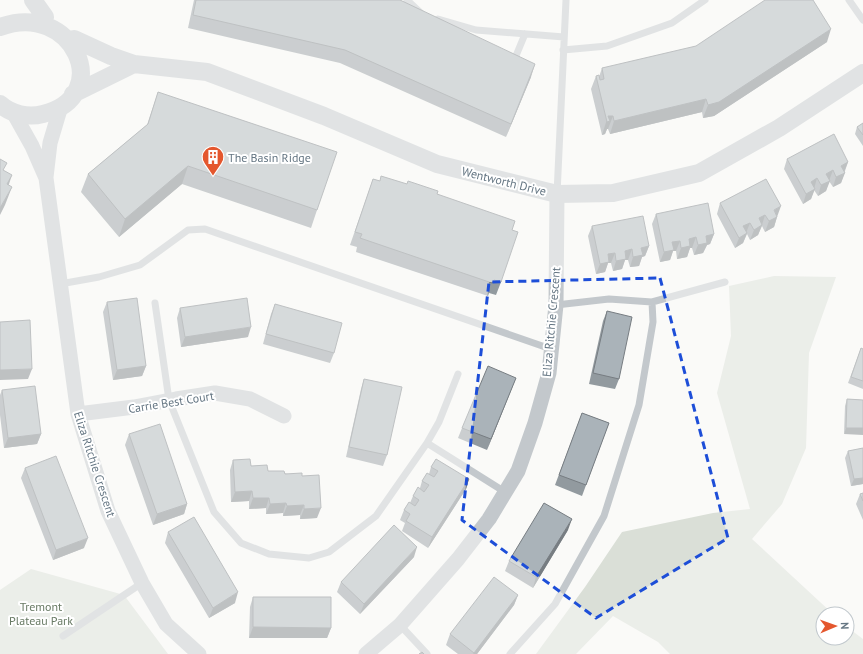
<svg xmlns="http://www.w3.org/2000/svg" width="863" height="654" font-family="'PT Sans',sans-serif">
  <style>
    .green { fill: #dadfd7 }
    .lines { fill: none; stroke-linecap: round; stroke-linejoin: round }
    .service { stroke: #c3c8cc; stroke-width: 7 }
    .minor { stroke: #c3c8cc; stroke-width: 15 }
    .tertiary { stroke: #c3c8cc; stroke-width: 18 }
    .wall { fill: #929a9f }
    .shaded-wall { fill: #777d82 }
    .building { fill: #aab3b9; stroke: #777d82 }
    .marked { fill: none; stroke: #1d4ed8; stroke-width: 3; stroke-dasharray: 8 5; stroke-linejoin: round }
    .labels { text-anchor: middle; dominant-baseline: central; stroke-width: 4; stroke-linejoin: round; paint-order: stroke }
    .poi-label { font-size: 12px; fill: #657683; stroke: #fff; text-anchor: start }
    .street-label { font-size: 12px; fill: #657683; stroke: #fff }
    .park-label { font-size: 12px; fill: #687a64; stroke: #fff }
  </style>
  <rect width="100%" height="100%" fill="#fafaf8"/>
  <path class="green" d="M774,276l62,1 -27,76 -3,95 -24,56 -30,35 81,75h-10v24h24v-11l16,12v15h-193l-12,-12 -45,-26 -37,38h-40l49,-67 37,-55 91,-19 37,-4 -33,-116 14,-57 -2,-50z
    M31,569l93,26 44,59h-168v-64z"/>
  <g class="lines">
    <path class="service" d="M407,0l14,13
      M849,0l14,20
      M438,19l38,11 88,7
      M563,50l44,-4 65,-23 33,-23
      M513,63l12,-29
      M557,194l9,-194
      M60,284l39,-7 41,-12 48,-35 17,-1 346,120
      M155,303l14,97 45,112 27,31 28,11 40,4 20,-6 47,-36 51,-73 12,-21 19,-48
      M556,305l53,-6 43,3 73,-20
      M427,443l78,49
      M400,625l27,29
      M63,636l79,-53
      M510,654l45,-50 49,-88 35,-111 14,-83 -1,-20"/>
    <path class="minor" d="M13,112l19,34 14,32 32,236 30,97 34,72 24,41 33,30
      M46,177l4,-34 11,-37
      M78,414l56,-7 42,-8 39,-6 35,6 34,17
      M366,654l34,-29 58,-66 31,-40 29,-48 17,-48 14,-50 7,-68 1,-111"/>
    <path class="tertiary" d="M33,0l12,17
      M0,27c73,-27 116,69 43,87 -15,4 -32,0 -43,-10
      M74,39l37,17 23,8 73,8 117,44 113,48 120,30 56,-1 86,-20 80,-45 84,-55
      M73,94l61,-30"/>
  </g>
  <path class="wall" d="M194,0h206l131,77 -25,60 -166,-74 -152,-35z
    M827,42l-113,74 -11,2 -1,-6 -92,22 -2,-5h-1l-2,5 -3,1 -11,-46 5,-13 3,1 3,-9z
    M158,92l159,118 -6,18 -129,-44 -63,53 -38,-45 7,-18 59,-49z
    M863,123v23l-8,-12 2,-7z
    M787,159l61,3 -7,21 -8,4 -4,-6 -3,10 -8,5 -4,-6 -3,9 -8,5 -19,-35z
    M373,179l6,2 58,13 75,36 -11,52 -5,13 -7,-2 -1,3 -132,-44 1,-5 -7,-2z
    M720,203l57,13v1l-3,10 -9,5 -3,-6 -4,9 -8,5 -3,-6 -4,9 -8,5 -18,-34z
    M656,214l58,20 -4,10 -3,1 -4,8 -9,2 -2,-7h-2l-3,9 -10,2 -1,-8h-3l-3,9 -10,2 -8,-38z
    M592,226l57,20 -4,10 -3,1 -3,9 -9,1 -2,-7h-3l-3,9 -9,2 -2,-8h-3l-3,9 -9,2 -8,-38z
    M107,302l39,64 -4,10 -29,4 -10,-68z
    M275,304l59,49 -4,10 -67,-19 8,-30z
    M180,308l68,29 -67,10 -4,-29z
    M607,311l12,68 -4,10 -26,-5 14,-63z
    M861,348l2,1v40l-15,-6z
    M516,378l-29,72 -29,-12 4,-10z
    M364,379l23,76 -4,11 -37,-9 15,-68z
    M2,390l39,44 -4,10 -33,4 -4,-33v-20z
    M847,399l16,1 -19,34 1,-28z
    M582,413l27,10 -27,73 -27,-11z
    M129,434l58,70 -3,10 -31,11 -28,-80z
    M863,448v36l-12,2 -6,-28 3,-7z
    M233,460l35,11 34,5 15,42 -17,1v-4l-17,1v-3l-17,1v-6l-17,1v-8l-18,1 -1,-32z
    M431,467l38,12 -3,10 -38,59 -26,-17 3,-8 -5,-3 4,-10 6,-7 3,-7 7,-8 2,-7 7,-7z
    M25,468l59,80 -31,12 -32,-82z
    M863,493v27l-7,-16 4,-10z
    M568,530l-35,58 -28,-17 4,-10z
    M168,532l67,71 -26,15 -44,-75z
    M414,557l-54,57 -23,-22 4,-10z
    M518,595l-4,10 -37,49h-19l-12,-9 4,-11z
    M253,597l78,31 -4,10h-78l1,-31z"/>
  <path class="shaded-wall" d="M831,29l-4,13 -113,74 -11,2 5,-13z
    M535,64l-4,13 -25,60 5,-13z
    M706,99l-4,13 -92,22 4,-13z
    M608,116h5l-5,13h-1l-2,5 -3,1z
    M848,162l-4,10 -3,-6z
    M188,166l-6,18 -63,53 6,-18z
    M833,170l-4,11 -3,-7z
    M845,173l-4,10 -8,4 3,-10z
    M12,175l-6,18 1,-9z
    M817,178l-3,11 -3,-7z
    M830,181l-4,10 -8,5 3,-11z
    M12,187l-7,18 -5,10v-7z
    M815,189l-4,10 -8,5 3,-10z
    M781,206l-4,11 -3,-7z
    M765,215l-3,10 -3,-7z
    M777,217l-3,10 -9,5 4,-11z
    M750,223l-4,10 -3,-7z
    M762,225l-4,10 -8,5 4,-10z
    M747,233l-4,10 -8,5 4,-10z
    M714,234l-4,10 -3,1 -4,8 -9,2 4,-10 8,-9z
    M696,237l-4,11h-2l-3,9 -10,2 4,-11 8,-9z
    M680,241l-4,10h-3l-3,9 -10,2 4,-10 8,-10z
    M649,246l-4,10 -3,1 -3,9 -9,1 3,-10 8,-9z
    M632,249l-4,11h-3l-3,9 -9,2 3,-10 9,-10z
    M615,253l-4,10h-3l-3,9 -9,2 4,-10 8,-10z
    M251,327l-3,10 -67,10 4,-10z
    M146,366l-4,10 -29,4 4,-10z
    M32,369l-4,10 -28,1v-10z
    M516,378l-4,10 -25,62 4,-11z
    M846,428h17v7l-19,-1z
    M41,434l-4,10 -33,4 4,-10z
    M863,478v6l-12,2 3,-7z
    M469,479l-3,10 -38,59 4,-11z
    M252,491l-3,10 -18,1 4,-10z
    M253,498h16l-3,10 -17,1z
    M286,503l-3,10 -17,1 4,-10z
    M187,504l-3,10 -31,11 4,-11z
    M304,505l-4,10 -17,1 4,-10z
    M321,508l-4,10 -17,1 4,-10z
    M572,519l-4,11 -35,58 3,-11z
    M88,538l-4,10 -31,12 3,-10z
    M417,547l-3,10 -54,57 4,-10z
    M238,592l-3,11 -26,15 4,-10z
    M518,595l-4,10 -37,49h-4z
    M253,627l78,1 -4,10h-78z"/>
  <path class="building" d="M196,0h204l135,64 -24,60 -166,-74 -152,-35z
    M765,0h48l18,29 -112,73 -11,3 -2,-6 -92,22 -1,-5h-5l2,5 -3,1 -11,-46 3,-1 1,5 4,-1 -2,-11 94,-22z
    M158,92l179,60 -20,58 -129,-44 -63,53 -37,-45 60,-50z
    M863,123v12l-6,-8z
    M834,134l14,28 -7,4 4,7 -9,4 -3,-7 -7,4 4,7 -9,4 -4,-7 -6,4 4,7 -9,5 -19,-35z
    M0,159l7,4 -4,7 9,5 -5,9 5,3 -12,21z
    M381,176l26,8 1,-3 30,10 -1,3 78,27 -3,9 6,2 -17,50 -7,-2 -2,3 -132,-45 2,-4 -7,-2 18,-53 7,2z
    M766,179l15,27 -7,4 3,7 -8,4 -4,-6 -6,3 3,7 -8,5 -4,-7 -7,3 4,7 -8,5 -19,-35z
    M708,203l6,31 -8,2 1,7 -9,2 -2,-8 -7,2 1,7 -9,2 -1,-7 -8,1 2,8 -10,2 -8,-38z
    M643,216l6,30 -8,2 2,7 -10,2 -1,-8 -7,2 1,8 -10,2 -1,-8 -7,1 1,8 -9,2 -8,-38z
    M137,298l9,68 -29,4 -10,-68z
    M247,298l4,29 -66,10 -5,-29z
    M275,304l67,19 -8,30 -68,-19z
    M607,311l25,6 -13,62 -26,-6z
    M30,320l2,49 -32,1v-48z
    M861,348l2,1v32l-12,-4z
    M488,366l28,12 -25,61 -29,-11z
    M364,379l38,8 -15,68 -38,-8z
    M35,386l6,48 -33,4 -6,-48z
    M847,399l16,1v28h-17z
    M582,413l27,10 -23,62 -27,-10z
    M160,424l27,80 -30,10 -28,-80z
    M863,448v30l-9,1 -6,-28z
    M56,456l32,82 -32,12 -31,-82z
    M250,459l1,7 16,-1 1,6h16l1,3 17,-1v3l17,-1 2,33 -17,1v-4l-17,1 -1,-3 -16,1 -1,-6h-16l-1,-7 -17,1 -2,-32z
    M436,459l33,20 -37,58 -26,-16 4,-7 -6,-4 5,-8 6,4 4,-6 -6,-4 5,-9 6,5 5,-7 -7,-4 5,-8 7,4 4,-6 -7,-4z
    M863,493v8l-3,-7z
    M544,503l28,16 -36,58 -27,-16z
    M194,517l44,75 -25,16 -45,-76z
    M394,525l23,22 -53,57 -23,-22z
    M494,577l24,18 -44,58 -24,-19z
    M253,597h78v31l-78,-1z
    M422,652l2,2h-5z"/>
  <path d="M0 0H863V654H0ZM660,278l68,260 -132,80 -134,-98 27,-238z" fill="#fafaf8" fill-opacity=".55" fill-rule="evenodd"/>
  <path class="marked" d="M660,278l68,260 -132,80 -134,-98 27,-238z"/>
  <defs>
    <g id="building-pin" transform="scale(1.15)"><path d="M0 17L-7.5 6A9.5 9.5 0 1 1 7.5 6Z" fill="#e4572e" stroke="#fff"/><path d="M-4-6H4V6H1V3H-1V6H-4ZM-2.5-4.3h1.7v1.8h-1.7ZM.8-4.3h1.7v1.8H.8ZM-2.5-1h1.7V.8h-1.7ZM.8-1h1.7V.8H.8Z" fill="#fff"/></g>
  </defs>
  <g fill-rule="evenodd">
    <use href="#building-pin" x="213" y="157"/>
  </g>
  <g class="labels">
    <g class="poi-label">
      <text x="228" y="157">The Basin Ridge</text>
    </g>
    <g class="street-label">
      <text transform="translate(504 181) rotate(14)">Wentworth Drive</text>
      <text transform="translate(551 322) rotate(-85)">Eliza Ritchie Crescent</text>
      <text transform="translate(171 402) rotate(-9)">Carrie Best Court</text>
      <text transform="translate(95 464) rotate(72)">Eliza Ritchie Crescent</text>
    </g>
    <g class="park-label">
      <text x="41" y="606">Tremont<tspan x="41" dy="14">Plateau Park</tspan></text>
    </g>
  </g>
  <g transform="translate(835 626) rotate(88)"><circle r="19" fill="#ffffff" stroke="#c1c8cd"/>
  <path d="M0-3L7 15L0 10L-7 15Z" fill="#e4572e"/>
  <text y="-6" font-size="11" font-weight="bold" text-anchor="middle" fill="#657683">N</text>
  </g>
</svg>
